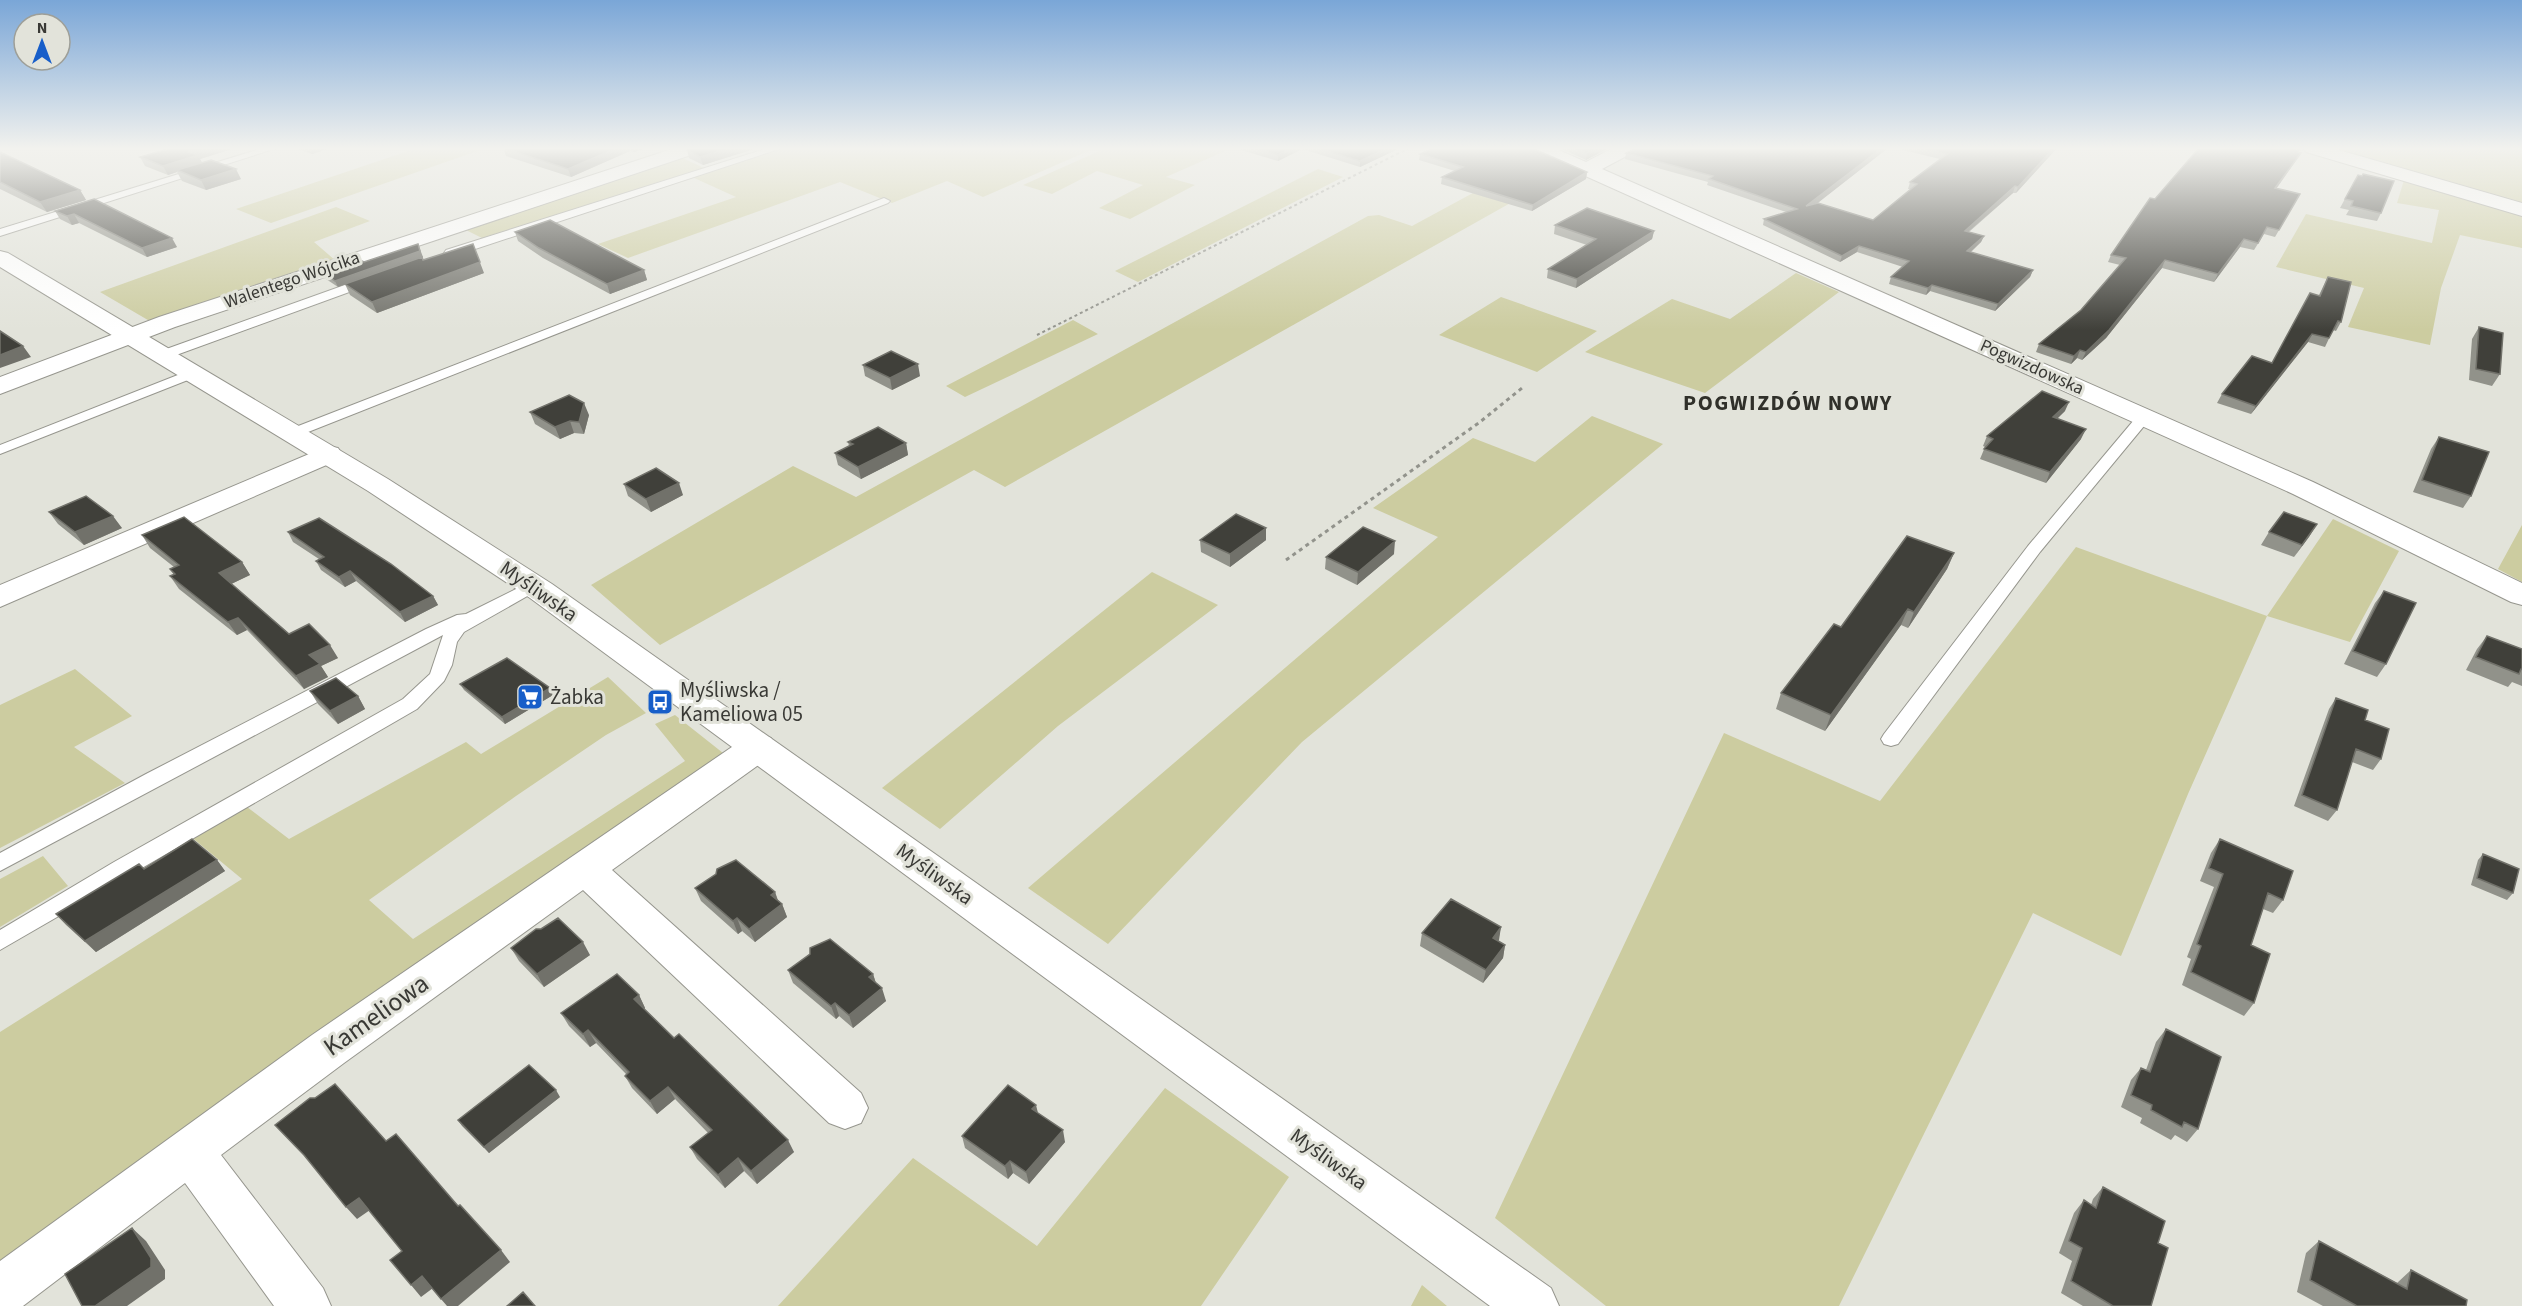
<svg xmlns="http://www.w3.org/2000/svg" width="2522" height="1306" font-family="'Source Sans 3',sans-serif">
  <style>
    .green { fill: #cccca0 }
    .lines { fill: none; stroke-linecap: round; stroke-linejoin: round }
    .lane-casing { stroke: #96968e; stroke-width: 2 }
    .street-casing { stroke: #96968e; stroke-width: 2 }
    .secondary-casing { stroke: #96968e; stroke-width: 2 }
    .path-far1 { stroke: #92938c; stroke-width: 2; stroke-dasharray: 3 3; stroke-linecap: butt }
    .path { stroke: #92938c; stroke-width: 3; stroke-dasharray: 4 4; stroke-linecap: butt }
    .lane { fill: #fff; fill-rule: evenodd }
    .street { fill: #fff; fill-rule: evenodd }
    .secondary { fill: #fff; fill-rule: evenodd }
    .wall { fill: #91928a }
    .shaded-wall { fill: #71716a }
    .building { fill: #40403a; stroke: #71716a; stroke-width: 1.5 }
    .labels { text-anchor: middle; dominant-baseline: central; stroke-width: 6; stroke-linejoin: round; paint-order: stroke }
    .far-street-label { font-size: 18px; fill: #393935; stroke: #e2e3da }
    .street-label { font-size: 21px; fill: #393935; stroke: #e2e3da }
    .poi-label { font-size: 21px; fill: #393935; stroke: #e2e3da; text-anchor: start }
    .far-district-label { font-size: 22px; font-weight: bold; letter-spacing: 1.5px; fill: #30302a; stroke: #e2e3da }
    .near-street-label { font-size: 26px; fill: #393935; stroke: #e2e3da }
  </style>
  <rect width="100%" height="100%" fill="#e2e3da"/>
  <path class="green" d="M417,148h69l-215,75 -35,-14z
    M783,148h312l-112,49 -36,-16 -55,22 -52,-21 -212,76 -30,-14 138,-47 -44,-20z
    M1106,148h126l-66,29 29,8 -65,34 -31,-11 44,-23 -46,-14 -45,23 -29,-9z
    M2322,148h200v58z
    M676,155l28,13 -222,70 -24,-12z
    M1541,156l30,13 -566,318 -31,-17 -314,175 -69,-60 202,-119 63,31 512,-281 11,-1 33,11z
    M1318,169l25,8 -205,105 -23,-11z
    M2404,180l118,34v34l-62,-13 -19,53 -11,57 -82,-18 16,-39 -88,-21 30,-53 126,29 7,-33 -42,-7z
    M336,207l34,14 -56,21 22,19 -183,62 -53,-31z
    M1796,273l43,19 -134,101 -120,-41 87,-53 58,20z
    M1501,297l96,34 -60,41 -98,-37z
    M1073,320l25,14 -133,63 -19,-11z
    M1592,416l71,28 -361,298 -194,202 -80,-56 410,-351 -65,-29 100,-70 62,24z
    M2333,519l66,32 -49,91 -83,-26 -79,178 -67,162 -88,-43 -194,393h-233l-111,-88 229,-485 156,68 196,-254 191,69z
    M2522,525v57l-24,-13z
    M1152,572l66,33 -160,121 -118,103 -58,-41z
    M75,669l57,47 -58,31 51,36 -125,65v-143z
    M608,677l38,36 -40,22 -90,61 -147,104 44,39 272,-178 -30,-37 20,-9 48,38 -723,519v-240l242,-153 -52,-43 57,-29 42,32 177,-97 15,12z
    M43,856l25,30 -68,41v-48z
    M1165,1088l124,89 -88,129h-423l135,-148 124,88z
    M1422,1285l25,21h-36z"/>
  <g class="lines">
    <g class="lane-casing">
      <path id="lane" d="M263,148h14l-277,88v-7z
        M768,148h14l-328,108 -4,1 -6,-4 2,-3z
        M884,198l6,3 -2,2 -590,233h-10l-2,-3 2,-3z
        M370,276l6,4 -2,3 -206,75h-10l-2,-3 2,-3z
        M193,369l7,4 -2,3 -198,78v-9z
        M2144,413l5,1 2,3 -2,3 -109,132 -142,192 -7,2 -7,-2 -3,-5 3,-5 144,-188 111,-132z
        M532,581l6,1 2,4 -2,4 -74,42 -7,10 -5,23 -8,16 -27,28 -417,241v-20l114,-68 289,-163 27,-25 13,-39 -443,236v-18l146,-79 280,-145 31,-14 9,-1z"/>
    </g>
    <g class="street-casing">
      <path id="street" d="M675,148h28l-3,4 -525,175 -175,67v-17l159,-60z
        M1529,148h25l32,14 27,-14h23l-2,4 -32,17 711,313 209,101v22l-11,-3 -218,-108 -761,-342z
        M2303,148h29l190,55v13l-216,-64z
        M328,446l10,2 4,6 -4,6 -338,147v-22z
        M758,734l13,4 5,9 -5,9 -159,114 249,223 7,15 -7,15 -16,6 -16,-6 -246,-233 -239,173 -123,92 102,133 8,18h-57l-89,-123 -162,123h-23v-45l312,-226 433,-297z"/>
    </g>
    <g class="secondary-casing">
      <path id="secondary" d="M0,251l8,2 380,226 164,105 999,704 8,18h-69l-960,-708 -162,-107 -368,-224z"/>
    </g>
    <path class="path-far1" d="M1037,335l372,-187"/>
    <path class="path" d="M1286,560l194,-138 42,-34"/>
    <use href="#lane" class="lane"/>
    <use href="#street" class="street"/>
    <use href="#secondary" class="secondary"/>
  </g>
  <path class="wall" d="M159,148h76l-35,11 2,4 39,16 -35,11 -24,-9 -5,-9 -9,3 -23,-9 -5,-9 24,-7z
    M295,148h35l-18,6z
    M503,148h143l-12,4 -4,-1 -59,26 -65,-21z
    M693,148h64l-54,17 -14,-7 -2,-8z
    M1234,148h166l-40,19 -58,-18 -24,12z
    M1559,148h50l-23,12z
    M1636,148h252l-71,55 56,17 38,-31h-3l2,-7 30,-23 -46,-11h163l-41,45h-3l-44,39 15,4 -3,6 -10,10 62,18 -3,7 -35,34 -65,-20 -4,4 -37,-11 2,-7 12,-10 -46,-15 -17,10 -77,-37 1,-6 22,-7 -79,-27 1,-3 -83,-23 1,-6z
    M0,152l80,38 6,10 -39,12 -47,-23z
    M2299,152l-2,7 -21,29 24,6 -25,43 -11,-3 -10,16 -14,-3 -26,35 -52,-14 -56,70 -24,22 -5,-2 -6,6 -35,-12 3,-8 42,-34 39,-45 -12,-3 3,-7 44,-56z
    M1420,154l167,18 -1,7 -54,32 -91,-27 1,-7 13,-6 -36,-11z
    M2358,175l23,38 -4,8 -31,-6 3,-5 -9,-2z
    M94,199l83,48 -30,10 -68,-34 -7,2 -12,-6 -5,-8z
    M1555,225l99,6 -2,8 -76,49 -29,-10 1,-9 39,-24 -33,-11z
    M515,232l129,38 3,10 -37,14 -67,-36 -25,-17z
    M422,257l1,3 61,13 -107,40 -27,-18 -5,-11 -7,3 -12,-8 -2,-6 40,-11 59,-5z
    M2328,277l13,45 -5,9 -3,-1 -8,17 -17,-5 -57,72 -34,-11 5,-9 50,-31 47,-68z
    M2479,327l21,47 -8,12 -23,-6 3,-41z
    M863,365l57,11 -28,14 -27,-14z
    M2065,411l-8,7 24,21 -35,44 -66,-24 5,-12 -2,-1 4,-10z
    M530,412l59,3 -5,19 -10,-1 -14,6 -25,-15z
    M2439,437l32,59 -8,12 -50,-16 18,-43z
    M848,442l58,1 2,12 -47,24 -23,-14 -3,-12 14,-7z
    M624,484l59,11 -32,17 -23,-16z
    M49,512l73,16 -38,17 -26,-21z
    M2317,524l-23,33 -33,-12 8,-13z
    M288,532l145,64 5,9 -33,17 -49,-41 -11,6 -24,-17 -5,-9 3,-2 -26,-17z
    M142,535l100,27 8,13 -19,9 58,50 49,24 -17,8 7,11 -24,12 -57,-59 -10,5 -58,-46 -9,-13 4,-1 -4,-6 4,-2 -24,-19z
    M1200,540h66l-36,27 -29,-15z
    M1954,553l-7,16 -39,59 -7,-3 -76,106 -49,-22 5,-16z
    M1394,554l-37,31 -32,-16 1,-12z
    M2384,591l2,73 -9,13 -33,-13 31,-61z
    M2487,636l35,13v37l-10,-4 -4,5 -42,-17 11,-21z
    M460,684l93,11 -48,29 -41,-34z
    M310,691l48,5 7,13 -27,15 -20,-20z
    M2336,698l29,22 16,39 -8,11 -21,-8 -15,48 -9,11 -34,-15 35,-97z
    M2220,839l63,61 -10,13 -10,-4 -12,36 3,58 -10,13 -62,-31 9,-26 -4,-2 27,-70 -14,-6 11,-28z
    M2483,854l30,39 -6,7 -36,-15 7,-25z
    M217,860l8,11 -129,81 -30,-27 -10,-11 88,-45z
    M695,888l80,4 3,8 4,4 5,13 -32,25 -13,-11 -4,3 -37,-33z
    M1501,927l-3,14 7,4 -2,13 -20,25 -63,-37 2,-13z
    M511,948l79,7 -46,32 -25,-26z
    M788,970l85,4 3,9 10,18 -33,27 -14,-12 -3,3 -43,-36z
    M639,995l6,13 -1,1 150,143 -37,32 -13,-13 -19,17 -28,-29 -7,-12 18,-14 -33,-34 -18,15 -25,-26 -7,-12 1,-2 -30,-31 -6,4 -21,-21 -8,-13z
    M2166,1029l32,100 -11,13 -12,-7 -4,5 -31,-17 2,-5 -21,-11 10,-27 10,-12 5,2 10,-28z
    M560,1097l-71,56 -27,-27 -4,-6z
    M1038,1113l27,29 -36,42 -16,-11 -5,6 -43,-31 -3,-12z
    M2103,1187l55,56 -7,63h-68l-22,-13 11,-32 -13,-8 15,-40 10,-13 7,5 2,-6z
    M2319,1241l78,42 14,-13 55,36h-143l-26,-14 9,-39z"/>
  <path class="shaded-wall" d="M202,148h33l-35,11 3,5 -26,6v2l-9,3 -5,-9 25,-14z
    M310,148h20l-18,6z
    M617,148h12l1,3 -59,26 -3,-8z
    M632,148h14l-12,4z
    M729,148h28l-54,17 -3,-8z
    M1293,148h9v1l-24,12v-6z
    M1388,148h12l-40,19v-6z
    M1598,148h11l-23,12 1,-7z
    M1882,148h6l-83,65 1,-7z
    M2054,148h3l-41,45 2,-6z
    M2301,153l-4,6 -25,36 3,-7z
    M236,169l5,10 -35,11 -5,-10z
    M1587,172l-1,7 -54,32 1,-6z
    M2015,186l-2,7 -51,44 3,-6z
    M80,190l6,10 -39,12 -7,-10z
    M74,214l5,9 -7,2 -5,-9z
    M1654,231l-2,8 -76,49 1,-9z
    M1984,236l-3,6 -16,15 2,-6z
    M172,238l5,9 -30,10 -5,-9z
    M2244,239l-4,8 -26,35 4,-8z
    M418,244l5,13 -85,30 -3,-6z
    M473,244l11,29 -107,40 -5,-11z
    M1859,246l-2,6 -17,10 2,-6z
    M2165,260l-3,8 -56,70 -24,22 4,-8z
    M644,270l3,10 -37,14 -3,-10z
    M2033,270l-3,7 -35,34 3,-7z
    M1932,285l-2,6 -4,4 2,-7z
    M2312,334l-4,8 -57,72 5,-8z
    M23,346l8,11 -31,11v-13z
    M2080,350l-3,8 -6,6 3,-8z
    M918,364l2,12 -28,14 -2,-12z
    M2069,402l-4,9 -16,16 4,-10z
    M584,403l5,12 -5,19 -5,-12z
    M570,421l4,12 -14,6 -5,-12z
    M2086,429l-5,10 -35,44 4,-11z
    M906,443l2,12 -47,24 -3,-12z
    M679,483l4,12 -32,17 -5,-13z
    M113,516l9,12 -38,17 -9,-13z
    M2317,524l-8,13 -15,20 8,-12z
    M1266,528v12l-36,27v-13z
    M1395,541l-1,13 -37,31 1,-13z
    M1954,553l-7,16 -39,59 6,-16z
    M242,562l8,13 -23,11 -8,-13z
    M350,571l6,10 -11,6 -6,-10z
    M433,596l5,9 -33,17 -5,-10z
    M1908,609l-7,16 -76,106 6,-16z
    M238,618l9,12 -10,5 -9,-13z
    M330,645l8,13 -17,8 7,11 -24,12 -8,-13 13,-21z
    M550,688l3,7 -48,29 -3,-7z
    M358,696l7,13 -27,15 -8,-13z
    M217,860l8,11 -129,81 -11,-11z
    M775,892l4,13 -8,-10z
    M782,904l5,13 -32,25 -6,-13z
    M737,918l5,13 -4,3 -5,-13z
    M1501,927l-2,13 -9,11 3,-13z
    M583,942l7,13 -46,32 -7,-13z
    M1505,945l-2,13 -20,25 3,-13z
    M873,974l4,13 -8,-10z
    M882,988l4,13 -33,27 -4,-13z
    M639,995l6,13 -4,4 -7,-13z
    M835,1003l4,13 -3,3 -5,-13z
    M588,1030l8,13 -6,4 -7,-13z
    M668,1087l7,12 -18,15 -7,-13z
    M556,1090l4,7 -71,56 -5,-6z
    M1036,1105l3,12 -7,-8z
    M1063,1130l2,12 -36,42 -3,-12z
    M788,1140l6,12 -37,32 -6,-13z
    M738,1158l6,13 -19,17 -7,-13z
    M1010,1161l3,12 -5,6 -3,-13z
    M359,1198l11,12 -13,9 -11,-12z
    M132,1228l14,13 19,29v9l-38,27h-32z
    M501,1250l9,12 -52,44h-11l-6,-7z
    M422,1276l11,12 -12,9 -10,-12z"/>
  <path class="building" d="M171,148h31l-14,4 10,3 -35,11 -23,-9z
    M503,148h114l-49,21z
    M693,148h36l-29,9 -13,-7z
    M1254,148h39l-15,7z
    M1316,148h72l-28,13z
    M1433,148h99l55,24 -54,33 -91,-28 21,-10 -43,-13z
    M1573,148h25l-11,5z
    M1636,148h246l-76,58 12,-3 55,17 44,-36 -7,-2 37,-28 -26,-6h133l-36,39 -3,-1 -50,45 19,5 -17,15 66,19 -35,34 -66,-19 -4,3 -37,-11 18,-16 -50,-15 -17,10 -78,-37 33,-10 -88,-30 4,-3 -87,-23z
    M2199,148h88l13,2 -2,2 3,1 -26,35 25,6 -21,36 -12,-3 -9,16 -14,-4 -26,35 -53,-14 -56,70 -23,22 -6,-2 -6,6 -35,-12 42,-34 45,-52 -15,-3 39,-57 5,1z
    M0,152l80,38 -40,12 -40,-20z
    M211,160l25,9 -35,11 -24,-10z
    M2363,174l31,7 -13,32 -30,-7 2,-5 -8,-2 13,-24 4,1z
    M94,199l78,39 -30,10 -68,-34 -7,2 -12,-5z
    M1587,208l67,23 -77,48 -29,-10 48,-30 -41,-14z
    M550,220l94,50 -37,14 -68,-36 -24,-16z
    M418,244l2,7 -85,30 -11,-8 38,-12 2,1z
    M473,244l7,18 -108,40 -27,-18 77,-27 1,3z
    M2328,277l23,5 -10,40 -3,-1 -9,17 -17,-4 -56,72 -34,-12 30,-38 20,7 38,-70 10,3z
    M2479,327l24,6 -3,41 -24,-5z
    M0,331l23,15 -23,9z
    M891,351l27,13 -28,14 -27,-13z
    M2042,391l27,11 -16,15 33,12 -36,43 -66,-23 9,-10 -6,-3z
    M569,395l15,8 -5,19 -9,-1 -15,6 -25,-15z
    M878,427l28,16 -48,24 -23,-14 18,-9 -5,-2z
    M2439,437l50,15 -18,44 -49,-16z
    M656,468l23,15 -33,16 -22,-15z
    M86,496l27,20 -38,16 -26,-20z
    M2284,512l33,12 -15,21 -33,-13z
    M1236,514l30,14 -36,26 -30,-14z
    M184,517l58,45 -23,11 70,61 20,-10 21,21 -21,10 11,9 -24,12 -58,-58 -10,4 -58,-46 5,-2 -5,-5 9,-4 -37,-30z
    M319,518l72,46 42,32 -33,16 -50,-41 -11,6 -23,-16 8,-4 -36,-25z
    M1363,527l32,14 -37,31 -32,-15z
    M1907,536l47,17 -40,59 -6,-3 -77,106 -50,-22 53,-69 7,3z
    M2384,591l32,12 -30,61 -33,-13z
    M2487,636l35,13v20h-1l-2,5 -43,-17z
    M507,658l43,30 -48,29 -42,-33z
    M336,678l22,18 -28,15 -20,-20z
    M2336,698l32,12 -3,10 24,9 -8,30 -25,-10 -19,61 -35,-15z
    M192,839l25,21 -132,81 -29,-27 83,-50 5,5z
    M2220,839l73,32 -10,29 -15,-7 -17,52 19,9 -16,49 -63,-31 10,-26 -4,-2 26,-70 -14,-6z
    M2483,854l36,15 -6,24 -36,-15z
    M736,860l39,32 -4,3 11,9 -33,25 -12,-11 -4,3 -38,-33 21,-14 1,-5z
    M1451,899l50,28 -8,11 12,7 -19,25 -64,-37z
    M558,918l25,24 -46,32 -26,-26 25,-19h5z
    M830,939l43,35 -4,3 13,11 -33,27 -14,-12 -4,3 -43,-36 22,-16v-6z
    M617,974l22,21 -5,4 40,39 5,-4 109,106 -37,31 -13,-13 -20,17 -28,-28 22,-17 -44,-43 -18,14 -25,-25 4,-4 -41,-42 -5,4 -22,-21z
    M2166,1029l55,28 -23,72 -14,-7 -2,5 -31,-17 1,-5 -21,-10 10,-27 9,4z
    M529,1065l27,25 -72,57 -26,-27z
    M335,1084l51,57 10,-7 62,72 2,-1 41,45 -60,49 -19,-23 -11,9 -21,-25 12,-9 -43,-53 -13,9 -42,-52 -29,-30 35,-27h5z
    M1008,1085l28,20 -4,4 31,21 -37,42 -16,-11 -5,5 -43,-30z
    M2103,1187l62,34 -7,22 10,5 -17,58h-38l-42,-25 11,-33 -13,-7 15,-41 12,8z
    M132,1228l19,30v9l-56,39h-13l-17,-32z
    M2319,1241l88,48 4,-19 56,30 -1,6h-109l-47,-26z
    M523,1292l12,14h-28z"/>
  <linearGradient id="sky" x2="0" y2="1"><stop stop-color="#7aa6d7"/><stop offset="0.45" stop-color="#f2f2ee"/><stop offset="1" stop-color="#f2f2ee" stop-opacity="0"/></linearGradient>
  <rect width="2522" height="330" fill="url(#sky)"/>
  <defs>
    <g id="supermarket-square" transform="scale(1.35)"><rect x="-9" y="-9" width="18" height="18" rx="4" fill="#175ec9" stroke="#e2e3da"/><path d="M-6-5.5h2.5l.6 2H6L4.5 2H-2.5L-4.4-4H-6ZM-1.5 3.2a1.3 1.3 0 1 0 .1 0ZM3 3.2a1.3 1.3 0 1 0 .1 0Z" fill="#fff"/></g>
    <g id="bus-square" transform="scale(1.35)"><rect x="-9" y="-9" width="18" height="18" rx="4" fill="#175ec9" stroke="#e2e3da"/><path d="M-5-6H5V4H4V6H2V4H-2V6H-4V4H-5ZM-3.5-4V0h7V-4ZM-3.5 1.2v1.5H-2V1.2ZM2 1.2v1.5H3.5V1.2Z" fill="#fff"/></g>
  </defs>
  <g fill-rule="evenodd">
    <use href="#supermarket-square" x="530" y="697"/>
    <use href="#bus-square" x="660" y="702"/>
  </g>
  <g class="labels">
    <g class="far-street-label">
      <text transform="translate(292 280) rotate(-19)">Walentego Wójcika</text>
      <text transform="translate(2032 367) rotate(24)">Pogwizdowska</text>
    </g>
    <g class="street-label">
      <text transform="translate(539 591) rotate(35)">Myśliwska</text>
      <text transform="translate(935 874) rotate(36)">Myśliwska</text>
      <text transform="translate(1329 1159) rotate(36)">Myśliwska</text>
    </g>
    <g class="poi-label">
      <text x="680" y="690">Myśliwska /<tspan x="680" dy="24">Kameliowa 05</tspan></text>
      <text x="550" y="697">Żabka</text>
    </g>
    <g class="far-district-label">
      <text x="1788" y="403">POGWIZDÓW NOWY</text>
    </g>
    <g class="near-street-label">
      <text transform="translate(376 1015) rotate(-35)">Kameliowa</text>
    </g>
  </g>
  <g transform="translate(42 42)"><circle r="28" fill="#e2e3da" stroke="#9e9f98" stroke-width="1.5"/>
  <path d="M0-4.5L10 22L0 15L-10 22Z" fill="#175ec9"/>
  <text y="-9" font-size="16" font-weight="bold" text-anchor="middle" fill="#393935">N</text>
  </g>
</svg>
